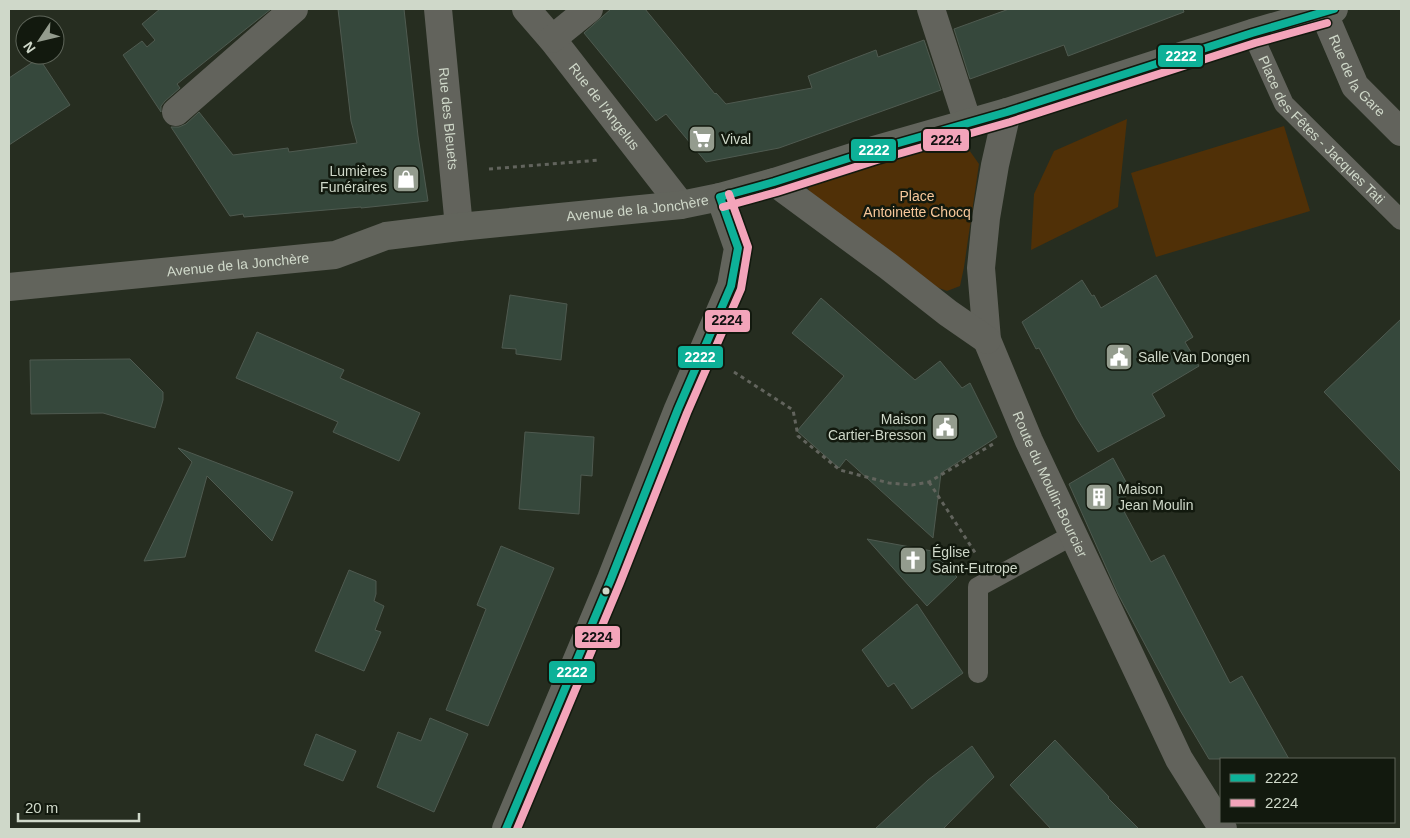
<svg xmlns="http://www.w3.org/2000/svg" width="1410" height="838" font-family="Arial,sans-serif">
  <style>
    .green { fill: #503007 }
    .building { fill: #36483c; stroke: #4f5a50 }
    .lines { fill: none; stroke-linecap: round; stroke-linejoin: round }
    .path { stroke: #62645d; stroke-width: 3; stroke-dasharray: 4 4; stroke-linecap: butt }
    .lane { stroke: #62635c; stroke-width: 20 }
    .street { stroke: #62635c; stroke-width: 28 }
    .secondary { stroke: #62645c; stroke-width: 28 }
    .bus-1-casing { stroke: #12190e; stroke-width: 11 }
    .bus-2-casing { stroke: #12190e; stroke-width: 11 }
    .bus-1 { stroke: #0db198; stroke-width: 8 }
    .bus-2 { stroke: #f3a4ba; stroke-width: 8 }
    .bus-dot { fill: #cfd8c9; stroke: #12190e; stroke-width: 2 }
    .labels { text-anchor: middle; dominant-baseline: central; stroke-width: 5; stroke-linejoin: round; paint-order: stroke }
    .street-label { font-size: 14px; fill: #cfd8c9; stroke: #12190e }
    .poi-label { font-size: 14px; fill: #cfd8c9; stroke: #12190e; text-anchor: start }
    .park-label { font-size: 14px; fill: #f7c79a; stroke: #12190e }
    .line-badge { stroke: #12190e; stroke-width: 2 }
    .badge-label { font-size: 14px; text-anchor: middle; font-weight: bold; fill: #fff }
    .pale-badge-label { font-size: 14px; text-anchor: middle; font-weight: bold; fill: #111 }
  </style>
  <rect width="100%" height="100%" fill="#262d20"/>
  <path class="green" d="M1127,119l-9,88 -87,43 3,-56 20,-43z
    M1284,126l26,85 -154,46 -25,-84z
    M939,139l28,8 12,17 -15,103 -4,19 -13,5 -13,-5 -123,-90 -4,-11z"/>
  <path class="building" d="M160,9h111l-94,75 3,4 -15,13 -4,5v6l-38,-57 19,-14 5,6 8,-7 -13,-16z
    M338,9h66l14,127 10,65 -67,7v-1l-117,10 -1,-3 -13,2 -59,-89h8l7,-3 13,-12 34,43 55,-7 1,4 68,-9 -6,-22z
    M611,9h34l70,85 1,-1 10,11 86,-16 -4,-12 68,-26 2,7 46,-17 17,50 -162,58 -73,14 -40,-48 -10,7 -72,-88z
    M1009,9h174l1,3 -116,44 -4,-11 -94,34 -16,-50z
    M39,58l31,47 -61,40v-67z
    M1156,275l37,62 -8,5 14,24 -47,28 13,22 -67,36 -21,-33 -38,-71 -3,1 -14,-27 60,-42 10,16 2,-1 7,13z
    M510,295l57,9 -6,56 -45,-6v-5l-14,-1z
    M821,298l94,82 25,-19 22,27 8,-5 27,54 -56,36 -8,65 -87,-79 -7,9 -42,-37 47,-55 -52,-43z
    M1401,319v153l-77,-80z
    M257,332l87,38 -4,8 80,35 -21,48 -66,-29 5,-10 -102,-44z
    M130,359l33,33v8l-8,28 -52,-15 -72,1 -1,-54z
    M525,432l69,5 -2,39 -11,-1 -2,39 -60,-5z
    M178,448l115,44 -21,49 -65,-65 -22,81 -41,4 48,-99z
    M1113,458l19,35 -14,7 33,62 13,-7 66,128 12,-7 47,83h-80l-29,-49 -62,-116 -49,-110z
    M867,539l65,12 25,26 -30,29z
    M501,546l53,22 -66,158 -42,-16 40,-101 -9,-4z
    M349,570l27,11v13l-2,7 10,5 -9,24 6,2 -17,39 -49,-20z
    M917,604l46,69 -51,36 -18,-26 -6,4 -26,-37z
    M430,718l38,16 -34,78 -57,-25 21,-55 23,9z
    M316,734l40,17 -13,30 -39,-16z
    M1055,740l54,57 -1,1 31,31h-88l-41,-44z
    M972,746l22,31 -51,52h-68l53,-49z"/>
  <g class="lines">
    <path class="path" d="M489,169l111,-9
      M734,372l59,38 5,26 42,34 49,13 23,2 17,-3 64,-38
      M929,482l47,72"/>
    <g class="lane">
      <path id="s1" d="M1252,33l32,71 117,116"/>
      <path d="M978,673v-86l95,-52"/>
    </g>
    <g class="street">
      <path id="s2" d="M438,9l21,218"/>
      <path id="s3" d="M526,9l26,30 129,166"/>
      <path d="M931,9l37,114"/>
      <path id="s4" d="M1322,9l33,77 46,46"/>
      <path d="M552,39l37,-30"/>
      <path d="M176,112l118,-103"/>
      <path id="s5" d="M1007,112l-12,53 -9,53 -5,50 6,72 42,101 150,318 44,70"/>
      <path d="M774,182l114,84 60,47 39,27"/>
    </g>
    <g class="secondary">
      <path id="s6" d="M9,287l326,-32 51,-19 73,-9 222,-22 39,-8 54,-15 100,-32 133,-38 245,-79 82,-24"/>
      <path d="M506,829l105,-250 67,-170 53,-123 7,-38 -18,-51"/>
    </g>
    <g class="bus-1-casing">
      <path id="bus-1" d="M720,197l54,-15 100,-32 133,-38 245,-79 82,-24
        M506,829l105,-250 67,-170 53,-123 7,-38 -18,-51"/>
    </g>
    <g class="bus-2-casing">
      <path id="bus-2" d="M723,207l54,-15 100,-32 133,-38 245,-79 72,-20
        M517,829l103,-246 67,-170 54,-124 7,-42 -19,-53"/>
    </g>
    <use href="#bus-1" class="bus-1"/>
    <use href="#bus-2" class="bus-2"/>
  </g>
  <defs>
    <g id="supermarket-square" transform="scale(1.4375)"><rect x="-9" y="-9" width="18" height="18" rx="4" fill="#949c8e" stroke="#12190e"/><path d="M-6-5.5h2.5l.6 2H6L4.5 2H-2.5L-4.4-4H-6ZM-1.5 3.2a1.3 1.3 0 1 0 .1 0ZM3 3.2a1.3 1.3 0 1 0 .1 0Z" fill="#fff"/></g>
    <g id="shop-square" transform="scale(1.4375)"><rect x="-9" y="-9" width="18" height="18" rx="4" fill="#949c8e" stroke="#12190e"/><path d="M-5-2.5h2.3a2.7 3.5 0 0 1 5.4 0H5L5.5 6h-11ZM-1.5-2.5h3a1.5 2.3 0 0 0-3 0Z" fill="#fff"/></g>
    <g id="civic-square" transform="scale(1.4375)"><rect x="-9" y="-9" width="18" height="18" rx="4" fill="#949c8e" stroke="#12190e"/><path d="M-.6-6.5H3V-4.5H.6V-3L4-1V1h2V6H-6V1h2V-1L-.6-3ZM-1.2 2.5V6h2.4V2.5Z" fill="#fff"/></g>
    <g id="building-square" transform="scale(1.4375)"><rect x="-9" y="-9" width="18" height="18" rx="4" fill="#949c8e" stroke="#12190e"/><path d="M-4-6H4V6H1V3H-1V6H-4ZM-2.5-4.3h1.7v1.8h-1.7ZM.8-4.3h1.7v1.8H.8ZM-2.5-1h1.7V.8h-1.7ZM.8-1h1.7V.8H.8Z" fill="#fff"/></g>
    <g id="church-square" transform="scale(1.4375)"><rect x="-9" y="-9" width="18" height="18" rx="4" fill="#949c8e" stroke="#12190e"/><path d="M-1.2-6h2.4v3.5h3.3v2.4h-3.3V6h-2.4V-.1h-3.3v-2.4h3.3Z" fill="#fff"/></g>
  </defs>
  <g fill-rule="evenodd">
    <use href="#supermarket-square" x="702" y="139"/>
    <use href="#shop-square" x="406" y="179"/>
    <use href="#civic-square" x="1119" y="357"/>
    <use href="#civic-square" x="945" y="427"/>
    <use href="#building-square" x="1099" y="497"/>
    <use href="#church-square" x="913" y="560"/>
  </g>
  <circle class="bus-dot" cx="606" cy="591" r="4.5"/>
  <g class="labels">
    <g class="street-label">
      <text stroke="none"><textPath href="#s4" startOffset="76">Rue de la Gare</textPath></text>
      <text stroke="none"><textPath href="#s3" startOffset="125">Rue de l'Angelus</textPath></text>
      <text stroke="none"><textPath href="#s2" startOffset="110">Rue des Bleuets</textPath></text>
      <text stroke="none"><textPath href="#s1" startOffset="121">Place des Fêtes - Jacques Tati</textPath></text>
      <text stroke="none"><textPath href="#s6" startOffset="635">Avenue de la Jonchère</textPath></text>
      <text stroke="none"><textPath href="#s6" startOffset="230">Avenue de la Jonchère</textPath></text>
      <text stroke="none"><textPath href="#s5" startOffset="388">Route du Moulin-Bourcier</textPath></text>
    </g>
    <g class="poi-label">
      <text x="721" y="139">Vival</text>
      <text x="387" y="171" text-anchor="end">Lumières<tspan x="387" dy="16">Funéraires</tspan></text>
      <text x="1138" y="357">Salle Van Dongen</text>
      <text x="926" y="419" text-anchor="end">Maison<tspan x="926" dy="16">Cartier-Bresson</tspan></text>
      <text x="1118" y="489">Maison<tspan x="1118" dy="16">Jean Moulin</tspan></text>
      <text x="932" y="552">Église<tspan x="932" dy="16">Saint-Eutrope</tspan></text>
    </g>
    <g class="park-label">
      <text x="917" y="196">Place<tspan x="917" dy="16">Antoinette Chocq</tspan></text>
    </g>
  </g>
  <g class="line-badge">
    <rect x="1157" y="44" width="47" height="24" rx="5" fill="#0db198"/>
    <rect x="922" y="128" width="48" height="24" rx="5" fill="#f3a4ba"/>
    <rect x="850" y="138" width="47" height="24" rx="5" fill="#0db198"/>
    <rect x="704" y="309" width="47" height="24" rx="5" fill="#f3a4ba"/>
    <rect x="677" y="345" width="47" height="24" rx="5" fill="#0db198"/>
    <rect x="574" y="625" width="47" height="24" rx="5" fill="#f3a4ba"/>
    <rect x="548" y="660" width="48" height="24" rx="5" fill="#0db198"/>
  </g>
  <g class="badge-label">
    <text x="1181" y="61">2222</text>
    <text x="874" y="155">2222</text>
    <text x="700" y="362">2222</text>
    <text x="572" y="677">2222</text>
  </g>
  <g class="pale-badge-label">
    <text x="946" y="145">2224</text>
    <text x="727" y="325">2224</text>
    <text x="597" y="642">2224</text>
  </g>
  <rect width="1410" height="838" fill="none" stroke="#cfd8c9" stroke-width="20"/>
  <rect x="1220" y="758" width="175" height="65" fill="#12190e" stroke="#5e6559"/>
  <rect x="1230" y="774" width="25" height="8" fill="#0db198" stroke="#5e6559"/>
  <text x="1265" y="783" font-size="15" fill="#cfd8c9">2222</text>
  <rect x="1230" y="799" width="25" height="8" fill="#f3a4ba" stroke="#5e6559"/>
  <text x="1265" y="808" font-size="15" fill="#cfd8c9">2224</text>
  <g transform="translate(40 40) rotate(235)"><circle r="24" fill="#12190e" stroke="#5e6559"/>
  <path d="M0-4L9 19L0 12L-9 19Z" fill="#949c8e"/>
  <text y="-8" font-size="14" font-weight="bold" text-anchor="middle" fill="#cfd8c9">N</text>
  </g>
  <path d="M18 813v8h121v-8" fill="none" stroke="#cfd8c9" stroke-width="2.5"/>
  <text x="25" y="813" font-size="15" fill="#cfd8c9" stroke="#12190e" stroke-width="4" paint-order="stroke">20 m</text>
</svg>
